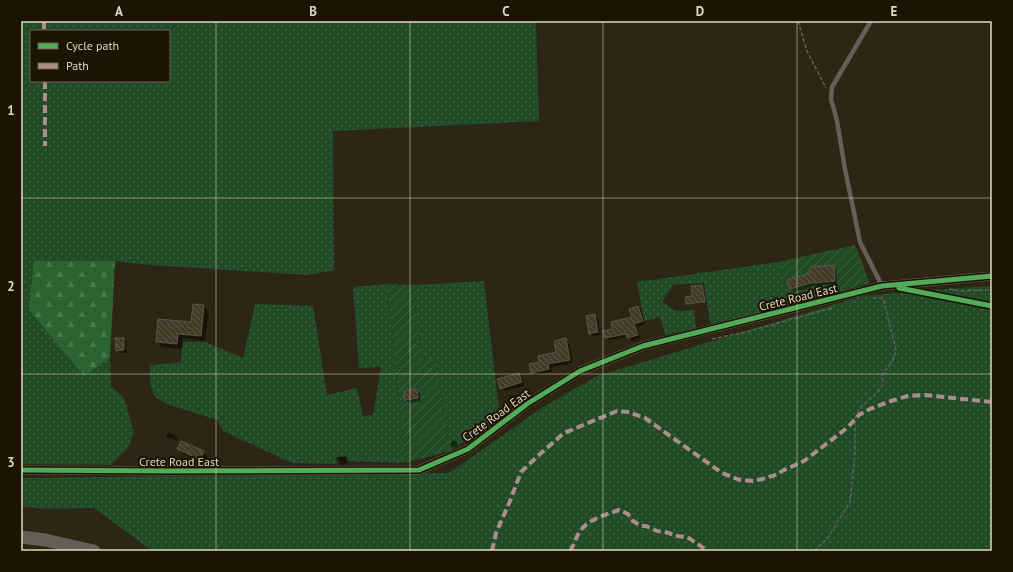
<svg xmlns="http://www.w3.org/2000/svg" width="1013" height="572" font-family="'PT Sans',sans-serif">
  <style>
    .grass { fill: url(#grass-dots); fill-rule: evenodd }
    .forest { fill: url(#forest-firs) }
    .garden { fill: url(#garden-furrows); fill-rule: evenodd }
    .shadow { fill: #0007 }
    .building { fill: url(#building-back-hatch); stroke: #5c5544 }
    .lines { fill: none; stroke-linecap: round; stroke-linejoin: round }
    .path { stroke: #645d53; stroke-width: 1.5; stroke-dasharray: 4 2; stroke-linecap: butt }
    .service { stroke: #675e5a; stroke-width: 4.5 }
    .minor { stroke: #675e5a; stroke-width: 9 }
    .primary { stroke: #675d55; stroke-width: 13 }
    .quiet { stroke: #ac8f84; stroke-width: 4; stroke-dasharray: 8 4; stroke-linecap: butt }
    .cycleway-casing { stroke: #1b1403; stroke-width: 8 }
    .cycleway { stroke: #51ab58; stroke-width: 5 }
    .grid { fill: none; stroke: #e1d7bf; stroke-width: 1; stroke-opacity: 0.55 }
    .labels { text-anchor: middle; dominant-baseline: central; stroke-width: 4; stroke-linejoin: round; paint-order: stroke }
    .street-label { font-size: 12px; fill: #e1d7bf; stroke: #1b1403 }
    .neatline { fill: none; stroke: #e1d7bf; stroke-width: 1.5 }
    .grid-label { font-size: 13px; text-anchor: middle; font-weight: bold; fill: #e1d7bf }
  </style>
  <defs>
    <pattern id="grass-dots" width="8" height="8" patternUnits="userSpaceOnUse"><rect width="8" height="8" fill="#204b24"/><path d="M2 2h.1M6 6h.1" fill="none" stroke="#406442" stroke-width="1.8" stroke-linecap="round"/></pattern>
    <pattern id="forest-firs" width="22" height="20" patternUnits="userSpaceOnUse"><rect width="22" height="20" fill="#2c6332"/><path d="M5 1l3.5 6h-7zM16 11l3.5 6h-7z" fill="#4a794e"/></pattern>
    <pattern id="garden-furrows" width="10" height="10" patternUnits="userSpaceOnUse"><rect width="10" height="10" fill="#204b24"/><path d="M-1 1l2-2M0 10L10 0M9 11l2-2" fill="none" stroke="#406442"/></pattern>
    <pattern id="building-back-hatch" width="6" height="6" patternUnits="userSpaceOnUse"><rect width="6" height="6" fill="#433b26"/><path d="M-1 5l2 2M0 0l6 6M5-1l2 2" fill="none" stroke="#5e5744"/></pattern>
  </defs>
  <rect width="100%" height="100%" fill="#2d2612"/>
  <path class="grass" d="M21,21h515l3,100 -206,10 1,139 -26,5 -158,-10 -35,-4h-81l49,115 27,-18 1,28 13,12 10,34 -6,16 -17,17 -90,-1zM31,31h138v50h-138z
    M778,262l14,44 -82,18 -6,-41 -31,2 -11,17 14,9 18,-1 2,18 -31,7 -5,-18 -16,4 -7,-39z
    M484,281l16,137 -50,33 -14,-92h-14l-10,-74z
    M387,284l18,179 -57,-2 -2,-5 -10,1 1,7 -45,-1 -69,-32 -6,-11 -50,-16 -12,-7 -5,-13v-19l31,-3 2,-20h22l38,16 12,-54 58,2 14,89 30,-7 6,28 10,-1 8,-48 -22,1 -6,-81z
    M992,286v265h-840l-58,-43 -50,1 -23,-3v-28l428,-5 94,-66 54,-31 265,-80 83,-7z"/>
  <path class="forest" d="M34,261h81l-5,97 -26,18 -55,-66z"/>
  <path class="garden" d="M855,245l15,38 -78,23 -14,-44zM833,265l-21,18 -1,-16z
    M387,284l25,1 10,74 14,-1 14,93 -45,12z"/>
  <path class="shadow" d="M833,266l3,3 1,15 -23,2 -20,6 -3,-3z
    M702,286l1,1 2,16 -17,1 -1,-1z
    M204,306l5,5 -4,30 -22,-3 -1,11 -20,-2 -5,-5 35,-19z
    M638,307l3,3 4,14 -8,3 3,11 -8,3 -4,-4 -19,3 -3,-3 7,-7 20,-13z
    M594,315l4,3 2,17 -7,1 -3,-3z
    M123,339l3,3 1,11h-7l-3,-3z
    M566,340l3,3 4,20 -22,4 1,5 -17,4 -3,-3 -2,-8 10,-2 17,-10z
    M519,374l3,3 2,9 -20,5 -3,-3z
    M417,390l3,3 1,8 -12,2 -3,-3 -1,-8z
    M168,432l10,5 -1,4 -11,-4z
    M450.5 444a3.5 3.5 0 1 1 7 0a3.5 3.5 0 1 1-7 0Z
    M178,449l25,3 5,5 -3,7 -22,-10z
    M338,457h8l2,5 -3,3h-5z"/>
  <path class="building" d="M834,265l1,16 -25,2 -20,6 -3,-9 24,-7 -1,-6z
    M702,285l3,17 -19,2 -1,-7 7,-1 -1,-10z
    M193,304l11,1 -3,31 -23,-2 -1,10 -21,-2 2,-23 33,3z
    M638,306l5,15 -9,3 4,11 -11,3 -1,-4 -21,4 -2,-7 9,-2 -1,-7 21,-5 -3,-8z
    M595,314l3,18 -9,2 -3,-18z
    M115,338h9v12l-8,1z
    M566,338l4,22 -22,4 1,5 -18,4 -2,-9 10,-2 -1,-6 18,-4 -2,-11z
    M519,373l3,9 -22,7 -3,-10z
    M417,389l1,9 -13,2 -1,-9z
    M181,441l23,10 -4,9 -23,-11z"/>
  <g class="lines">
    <path class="path" d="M798,21l9,30 19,37
      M949,289l11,2 32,-1
      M712,339l34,-7 86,-24
      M814,551l13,-12 23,-37 5,-48v-36l6,-11 17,-15 5,-8 -1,-9 10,-13 4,-12 -13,-52h-10"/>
    <path class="service" d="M871,21l-39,66 -1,12 6,22 8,48 15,73 22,44"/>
    <path class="minor" d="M21,470l148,1 250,-1 49,-21 59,-45 53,-33 63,-25 239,-60 110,-10"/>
    <path class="primary" d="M21,537l24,3 49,11"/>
    <path class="quiet" d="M44,21v10
      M45,81v65
      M492,551l4,-18 14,-32 11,-29 19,-18 24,-21 53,-22 11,1 17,6 77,55 18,7 14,1 12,-3 12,-4 4,-3 22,-10 43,-33 12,-13 11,-6 21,-8 17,-5 17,-1 67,7
      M570,551c4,-6 6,-14 10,-20 9,-12 25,-16 39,-21l9,4 5,7 8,5h5l11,5 12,2 6,3 12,1 21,14"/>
    <g class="cycleway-casing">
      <path id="cycleway" d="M899,288l93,18
        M21,470l148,1 250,-1 49,-21 59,-45 53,-33 63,-25 239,-60 110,-10"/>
    </g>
    <use href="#cycleway" class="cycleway"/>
  </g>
  <path class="grid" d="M216,21v530M410,21v530M603,21v530M797,21v530M21,198h971M21,374h971"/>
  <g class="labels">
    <g class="street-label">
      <text transform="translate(798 297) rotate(-14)">Crete Road East</text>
      <text transform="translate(496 415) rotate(-36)">Crete Road East</text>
      <text x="179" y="461">Crete Road East</text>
    </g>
  </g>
  <rect width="1013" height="572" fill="none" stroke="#1b1403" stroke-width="44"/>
  <rect x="30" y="30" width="140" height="52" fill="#1b1403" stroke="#6a624e"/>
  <rect x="38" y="43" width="20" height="6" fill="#51ab58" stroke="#6a624e"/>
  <text x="66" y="50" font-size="12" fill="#e1d7bf">Cycle path</text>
  <rect x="38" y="63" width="20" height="6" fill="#ac8f84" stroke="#6a624e"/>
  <text x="66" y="70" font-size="12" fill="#e1d7bf">Path</text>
  <rect x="22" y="22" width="969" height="528" class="neatline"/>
  <g class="grid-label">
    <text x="119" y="16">A</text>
    <text x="313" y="16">B</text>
    <text x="506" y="16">C</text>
    <text x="700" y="16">D</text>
    <text x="894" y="16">E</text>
    <text x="11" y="115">1</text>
    <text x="11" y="291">2</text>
    <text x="11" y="467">3</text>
  </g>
</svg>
